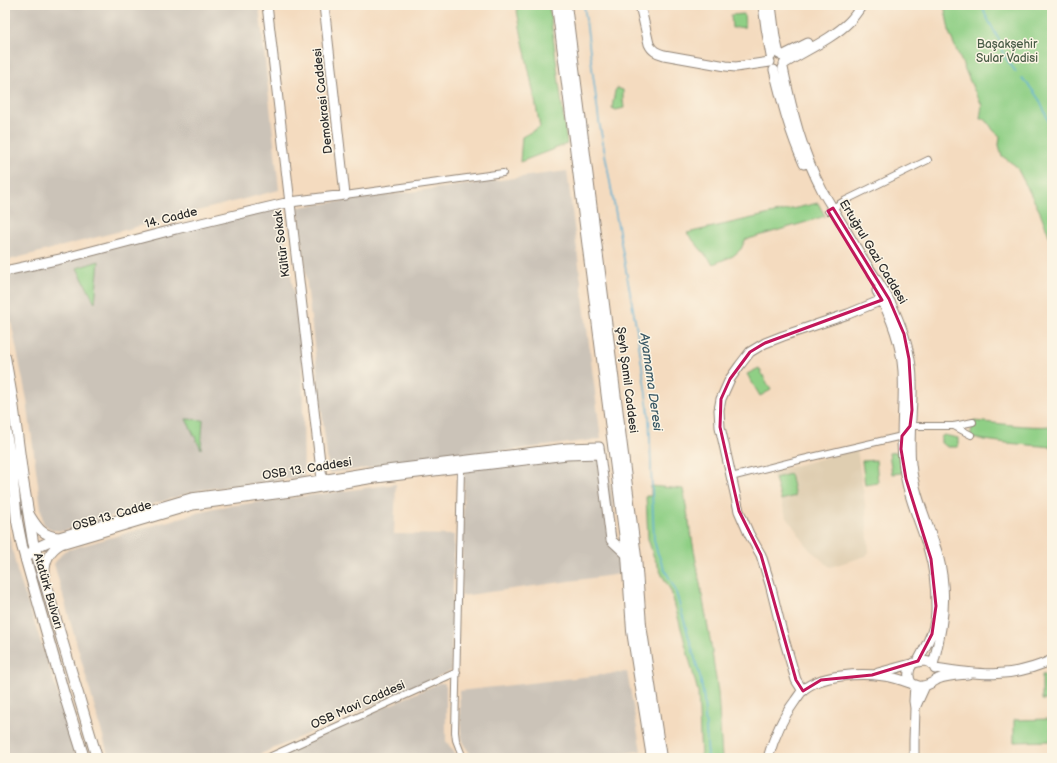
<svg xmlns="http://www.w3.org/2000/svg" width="1057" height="763" font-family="'Balsamiq Sans',sans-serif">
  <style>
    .built { fill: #dfceb1 }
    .industrial { fill: #cbc3b8 }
    .green { fill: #8fcf85; stroke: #5d7d58 }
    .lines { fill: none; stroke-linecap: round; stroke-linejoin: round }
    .stream { stroke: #56aed3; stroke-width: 1.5 }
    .street-casing { stroke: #908375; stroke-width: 8 }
    .secondary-casing { stroke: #908375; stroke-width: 11 }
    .primary-casing { stroke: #908375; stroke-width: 12 }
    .street { stroke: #fff; stroke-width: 6 }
    .secondary { stroke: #fff; stroke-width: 9 }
    .primary { stroke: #fff; stroke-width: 10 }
    .marked { fill: none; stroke: #c2185b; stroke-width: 3; stroke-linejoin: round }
    .labels { text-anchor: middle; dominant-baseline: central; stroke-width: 3; stroke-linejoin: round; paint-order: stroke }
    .park-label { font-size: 12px; fill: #495c46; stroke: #fcf5e5 }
    .street-label { font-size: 12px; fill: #2b2b2b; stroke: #fcf5e5 }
    .water-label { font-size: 13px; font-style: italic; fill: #3a5966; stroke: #fcf5e5 }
  </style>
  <rect width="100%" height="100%" fill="#fcf5e5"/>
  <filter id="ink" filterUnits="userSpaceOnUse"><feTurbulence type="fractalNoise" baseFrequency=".025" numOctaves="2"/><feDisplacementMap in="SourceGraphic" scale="8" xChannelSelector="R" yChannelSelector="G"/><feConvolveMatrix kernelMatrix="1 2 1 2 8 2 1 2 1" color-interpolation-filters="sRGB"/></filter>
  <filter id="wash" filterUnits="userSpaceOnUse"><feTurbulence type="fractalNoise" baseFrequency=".012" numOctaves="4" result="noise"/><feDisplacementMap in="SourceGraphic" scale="16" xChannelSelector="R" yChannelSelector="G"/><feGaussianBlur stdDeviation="0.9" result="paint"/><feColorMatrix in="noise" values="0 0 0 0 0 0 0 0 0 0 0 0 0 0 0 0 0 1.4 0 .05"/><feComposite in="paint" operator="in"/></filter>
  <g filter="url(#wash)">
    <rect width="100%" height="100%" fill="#f4dbbf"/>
    <path class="built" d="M857,449l9,62 3,41 -3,4 -36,11 -21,-18 -23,-33 -14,-44z"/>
    <path class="industrial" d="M6,5h253l20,185 -274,71z
      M567,171l34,268 -272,34 -31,-266z
      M280,205l22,140 2,132 -104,13 -136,41 -13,-1 -8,-7 -16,-123 -22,-108v-13l5,-6z
      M607,454l14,120 -160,22 3,-129z
      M396,484l-2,50 60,1 -3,136 -199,87h-143l-55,-194 10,-13 150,-43z
      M5,496l3,34 9,41 38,113 22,74h-72z
      M627,672l14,79 -53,7h-115l-9,-13 -3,-12 -2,-42z
      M439,683h5l2,3v55l12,17h-188z"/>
    <path class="green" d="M516,5h33l18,139 -47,18 2,-25 18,-10c-7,-41 -17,-81 -24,-122z
      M944,5h108v238l-12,-31 -24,-46 -14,-10 -3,-11 1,-9 -7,-6 -5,-8 -5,-3h-3l2,-14 -9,-17 -23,-53z
      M744,14l1,13 -13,1 -1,-13z
      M617,88l6,2v10l1,8 -8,2 -4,-2 3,-17z
      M818,203l7,13 -15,5 -65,19 -4,9 -8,7 -20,8 -26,-31z
      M99,261l-4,42 -18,-35z
      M759,368l12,22 -11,6 -13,-22z
      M186,419l17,1 -2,29z
      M973,421c26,2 53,7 79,5v21l-45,-4 -37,-5z
      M944,435l14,3v9h-10l-7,-4v-6z
      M899,452l3,21 -10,1 -3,-21z
      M876,460l2,23 -13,2 -3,-24z
      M790,474l5,22 -14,4 -6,-22z
      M651,486l32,3 27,150 8,53 4,66h-21l-3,-66 -27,-101 -9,-16 -9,-20 -5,-16 -2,-43h5z
      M1052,674v26h-10v-25z
      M1051,719v22l-37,1v-22z"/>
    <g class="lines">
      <path class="stream" d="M584,5l15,116 38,210 12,85 5,124 3,11 6,15 12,23 25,87 4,23 4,59
        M983,5l2,9 14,26 3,11 3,6 11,15
        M1022,78c19,20 22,29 30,55"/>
    </g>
  </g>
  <g filter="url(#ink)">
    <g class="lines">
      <g class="street-casing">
        <path id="street" d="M345,195l158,-22
          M828,211l16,-10 84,-41
          M954,426l17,9
          M461,468l-6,264 1,8 7,18
          M731,477l68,-17 103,-24 8,-10h44l19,-4
          M267,758l190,-86"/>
      </g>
      <g class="secondary-casing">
        <path id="secondary" d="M267,5l55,474
          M640,5l9,39c3,7 8,9 15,11l62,11 10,1 34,-5
          M763,5l3,23 5,28
          M771,5l4,32 4,17
          M782,56l26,-13
          M784,64c20,-13 48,-25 65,-42 5,-5 9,-11 13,-17
          M783,68c9,43 19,85 40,124 5,9 11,18 16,27 9,14 17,29 26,43 12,18 24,35 32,55 8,19 15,44 15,65 1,27 -4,55 -1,82 3,32 18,61 27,91 6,23 7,50 3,73 -2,12 -5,25 -8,37
          M774,70c8,32 16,64 30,94
          M5,271l60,-13 111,-29 114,-27 55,-7 -21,-190
          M877,291c14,25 24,51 26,80 2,36 -5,72 3,108 5,25 16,48 23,72 5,17 7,36 7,54 1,23 -8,37 -18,56
          M29,514c8,13 13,22 30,23l132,-39 99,-13 80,-13 197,-24 32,-1 12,93 16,15
          M25,559l10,-11 24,-11
          M45,577c-1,-14 3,-26 16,-33l132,-39 98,-13 77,-13 199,-24 33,-1
          M935,668c43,7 76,11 117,-8
          M878,673l44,-12c7,0 11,2 13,8
          M912,684c-5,-7 -4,-14 1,-21
          M803,691l-7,-11 -14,-48 -12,-48 -9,-29 -12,-21 -10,-23 -19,-84 -1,-17 2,-11 9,-20 10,-14 10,-13 15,-9 18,-7 65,-22 34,-14
          M915,708l10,-22
          M768,758c6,-21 14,-40 27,-57 2,-3 5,-7 7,-10 17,-17 60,-18 82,-15 9,1 18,4 26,7 4,1 8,4 12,3 6,0 11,-4 16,-7 10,-4 20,-4 30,-5
          M914,758v-17l1,-33 -1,-7 1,-16"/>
      </g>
      <g class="primary-casing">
        <path id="primary" d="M557,5l70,550 5,76 20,127
          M566,5l70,552 5,68 20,133
          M5,357l8,46 10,77 10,62 64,216
          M5,428l6,33 6,60 5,25 42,148 20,64"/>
      </g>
      <use href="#street" class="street"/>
      <use href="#secondary" class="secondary"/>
      <use href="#primary" class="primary"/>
    </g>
  </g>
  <path class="marked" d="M833,208l56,91 15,35 5,25 3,51 -2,16 -8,10 -1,13 5,30 25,80 5,47 -4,28 -14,27 -46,14 -51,5 -18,11 -7,-11 -35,-125 -22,-44 -19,-84 1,-28 9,-20 20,-27 15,-9 117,-43 -54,-89z"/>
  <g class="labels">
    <g class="park-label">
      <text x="1007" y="44">Başakşehir<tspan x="1007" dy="14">Sular Vadisi</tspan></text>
    </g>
    <g class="street-label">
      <text transform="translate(323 101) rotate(-96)">Demokrasi Caddesi</text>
      <text transform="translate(171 218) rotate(-14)">14. Cadde</text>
      <text transform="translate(282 244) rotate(-97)">Kültür Sokak</text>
      <text transform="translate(873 252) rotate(59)">Ertuğrul Gazi Caddesi</text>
      <text transform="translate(627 380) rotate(83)">Şeyh Şamil Caddesi</text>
      <text transform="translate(307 469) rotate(-9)">OSB 13. Caddesi</text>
      <text transform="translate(112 516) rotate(-16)">OSB 13. Cadde</text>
      <text transform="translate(48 591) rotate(74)">Atatürk Bulvarı</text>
      <text transform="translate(358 705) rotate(-24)">OSB Mavi Caddesi</text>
    </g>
    <g class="water-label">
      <text transform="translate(651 382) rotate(82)">Ayamama Deresi</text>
    </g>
  </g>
  <rect width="1057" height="763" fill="none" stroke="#fcf5e5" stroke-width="20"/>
</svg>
